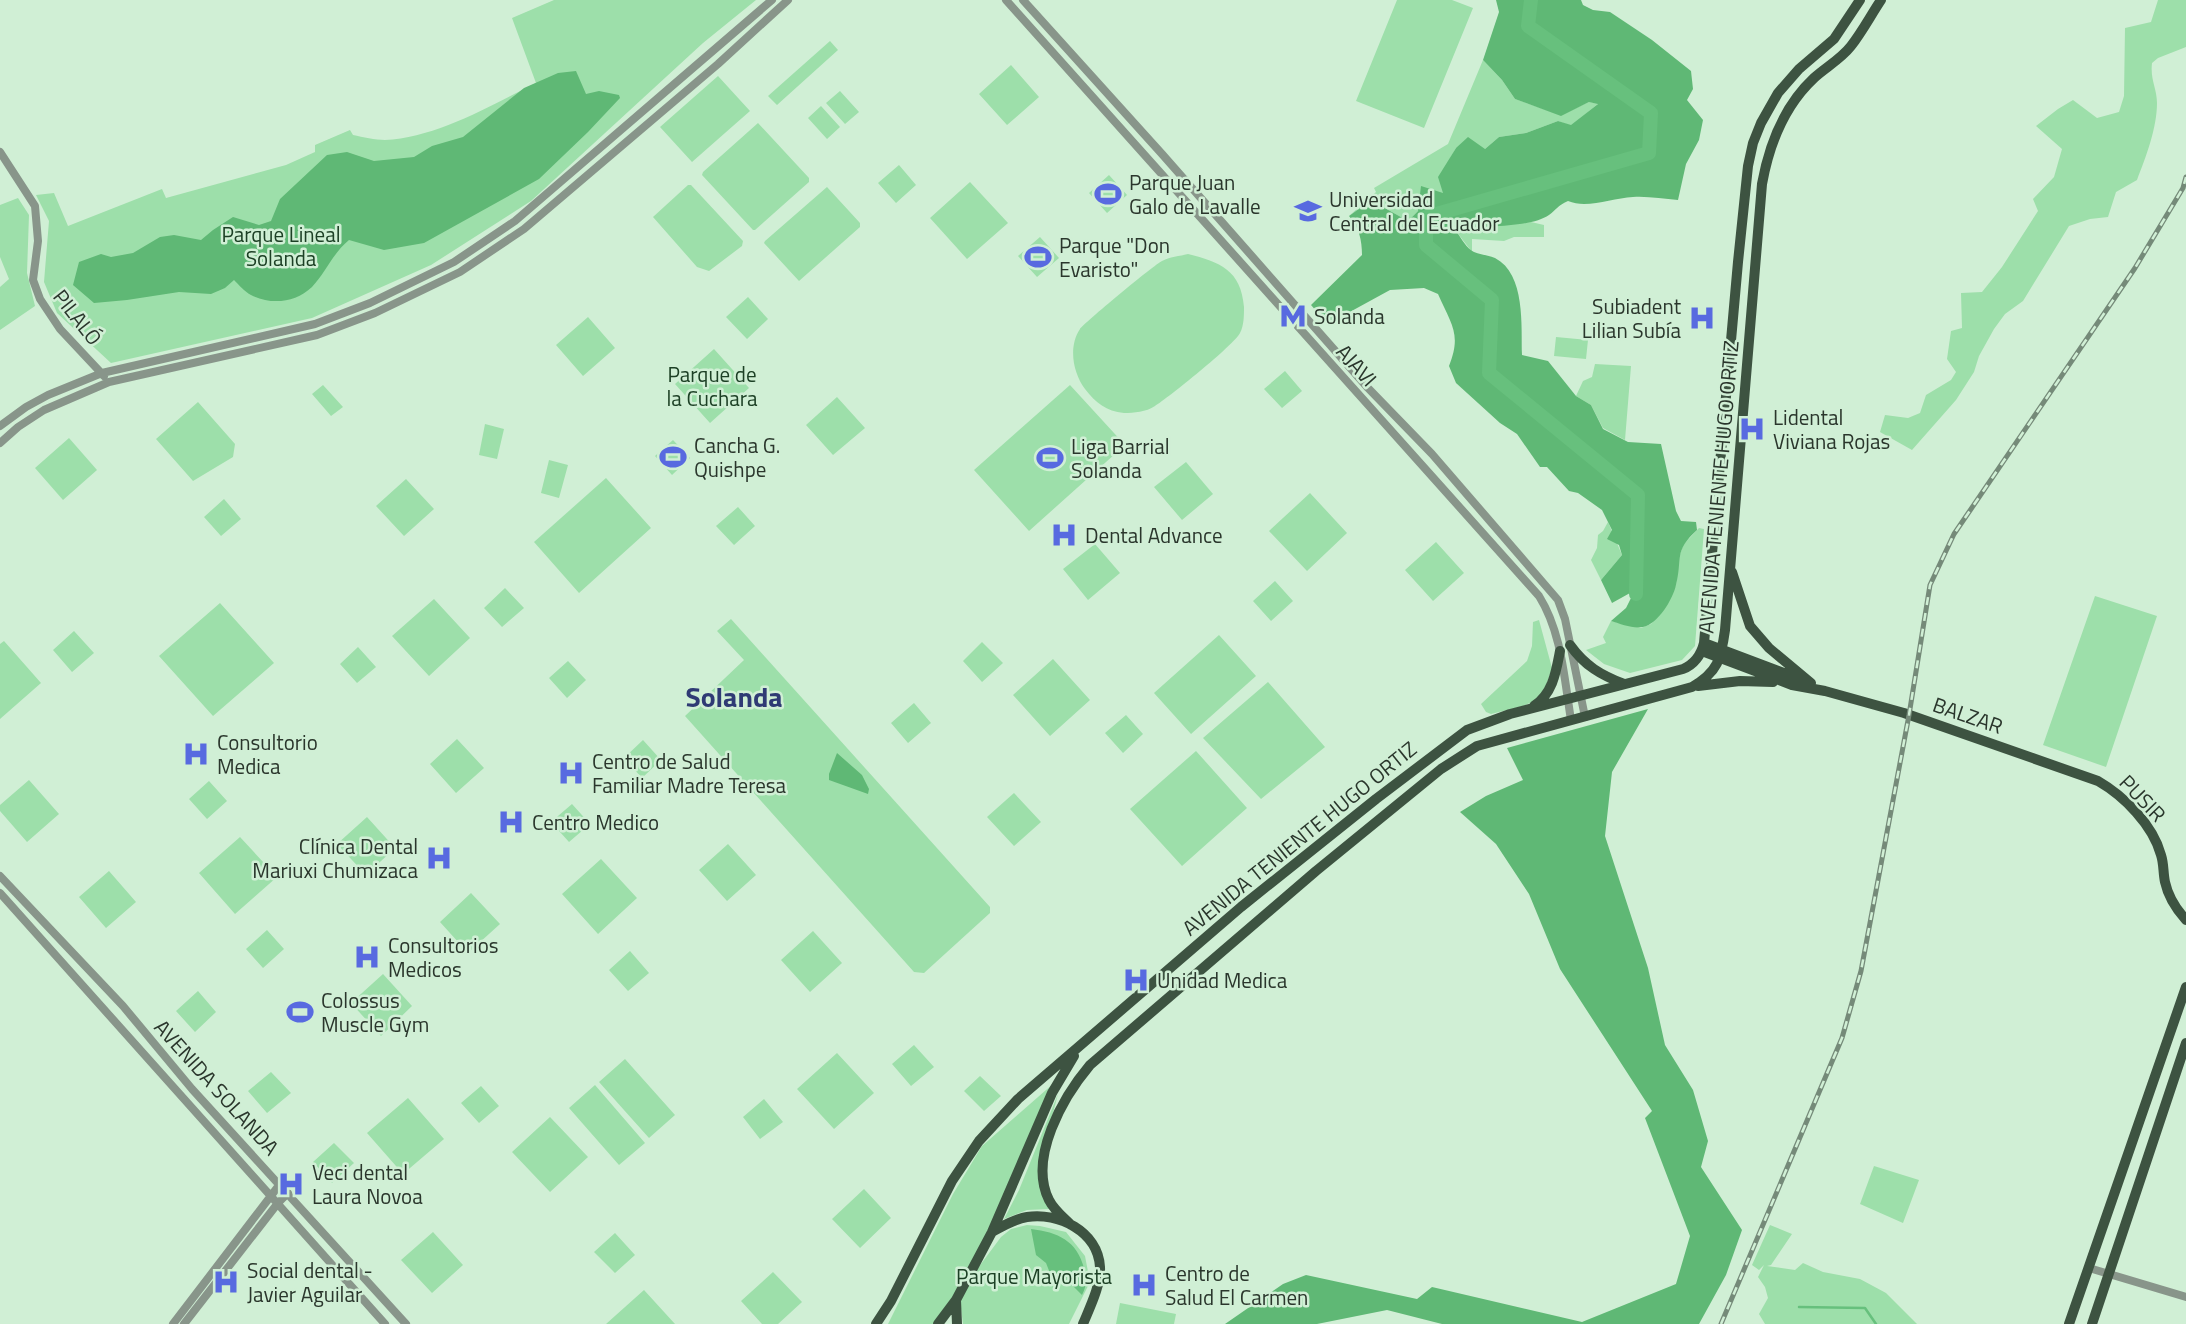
<svg xmlns="http://www.w3.org/2000/svg" width="2186" height="1324" font-family="'Titillium Web',sans-serif">
  <style>
    .green { fill: #9ddfaa }
    .forest { fill: #5fb875 }
    .water { fill: #67c07d }
    .lines { fill: none; stroke-linecap: round; stroke-linejoin: round }
    .stream { stroke: #67c07d; stroke-width: 2.5 }
    .river { stroke: #67c07d; stroke-width: 14 }
    .minor { stroke: #88958a; stroke-width: 8 }
    .major { stroke: #3d5341; stroke-width: 10 }
    .rail-casing { stroke: #758a79; stroke-width: 5 }
    .rail { stroke: #d0efd5; stroke-width: 2.5; stroke-dasharray: 8; stroke-linecap: butt }
    .labels { text-anchor: middle; dominant-baseline: central; stroke-width: 5; stroke-linejoin: round; paint-order: stroke }
    .poi-label { font-size: 21px; fill: #2a362c; stroke: #d0efd5; text-anchor: start }
    .park-label { font-size: 21px; fill: #1c4025; stroke: #d0efd5 }
    .street-label { font-size: 21px; fill: #2a362c; stroke: #d0efd5 }
    .district-label { font-size: 28px; font-weight: bold; fill: #2f3a74; stroke: #d0efd5 }
  </style>
  <rect width="100%" height="100%" fill="#d0efd5"/>
  <path class="green" d="M554,0h202l-53,43 -172,158 -100,64 -119,53 -201,45 -54,-50 -13,-31 5,-61 -13,-26 18,-2 14,33 94,-37 4,9 120,-33 29,-13v-7l35,-15 3,5c10,2 22,5 32,5 51,-2 107,-35 151,-57l-24,-65z
    M1397,0h55l21,8 -49,120 -68,-27z
    M2158,0h28v47l-28,11 -6,5c-2,17 5,25 5,40 0,25 -11,54 -20,77l-21,12 -8,25 -18,2 -21,7 -46,75 -18,13 -11,15 -15,27 -5,16 -18,28 -44,50 -32,-18 5,-17 23,3 12,-5 6,-18 25,-15 5,-8 -9,-13 4,-28 11,-3 -1,-35 21,-1 20,-25 36,-56 -5,-12 21,-22 8,-28 -26,-23 22,-17 15,-9 24,18 22,-6 5,-16 1,-68 26,-6z
    M830,41l8,9 -61,55 -9,-9z
    M1483,60l19,20 13,19 46,16 28,-13 10,1 -28,23 -13,-5 -32,12 -27,4 -14,12 -29,-1 -8,14 -5,31 -25,18 -10,10 -25,-14 -16,-4 -18,13 27,-24 -2,-4 74,-44z
    M1011,65l28,32 -32,28 -28,-31z
    M718,76l32,35 -58,51 -32,-35z
    M840,91l19,21 -14,12 -19,-21z
    M821,106l19,21 -13,12 -19,-21z
    M758,123l51,55v4l-54,48h-2l-51,-55 1,-3z
    M899,165l17,20 -20,18 -18,-20z
    M1109,175l18,20 -20,18 -18,-20z
    M970,182l38,41 -41,36 -37,-41z
    M688,185h3l52,56 -1,5 -33,25 -12,-4 -44,-50z
    M827,187l33,36v4l-61,54 -35,-38 1,-2z
    M18,198l11,17 -2,58 8,33 -35,24v-43l9,-8 -9,-22v-52z
    M1531,222l13,3v12h-30l-10,4 -32,-2v13l-16,-21 3,-3z
    M1040,237l19,21 -22,19 -19,-21z
    M1188,254c32,8 53,16 56,53 0,8 0,19 -4,26 -6,12 -72,65 -85,73 -9,6 -21,7 -31,7 -18,-2 -28,-10 -39,-24 -12,-16 -17,-42 -5,-60 3,-5 75,-65 82,-68 7,-4 18,-5 26,-7z
    M748,297l20,22 -21,20 -21,-22z
    M588,317l27,31 -32,28 -27,-31z
    M1556,337l32,3 -2,19 -32,-3z
    M714,349l35,39 -39,35 -35,-39z
    M1595,364l36,2 -6,74 -22,-12 -12,-23 -15,-9 7,-15 9,-4z
    M1285,371l17,20 -20,17 -18,-19z
    M323,385l20,22 -12,9 -19,-22z
    M1070,385l55,60 -96,86 -55,-61z
    M837,397l28,31 -32,27 -27,-30z
    M198,402l37,42 -2,13 -40,24 -37,-42z
    M485,424l19,5 -7,30 -18,-4z
    M69,438l28,32 -34,30 -28,-32z
    M673,440l17,18 -18,17 -17,-19z
    M549,460l19,5 -9,33 -18,-5z
    M1186,462l27,32 -31,26 -28,-33z
    M606,478l45,50 -72,65 -45,-51z
    M406,479l28,30 -30,27 -28,-30z
    M1310,493l37,40 -40,38 -38,-40z
    M224,499l17,20 -20,17 -17,-19z
    M738,507l17,19 -21,19 -18,-19z
    M1608,522l14,33 -21,25 -10,-20 6,-12 1,-13 5,-4z
    M1699,528l5,1 -9,117 -13,14 -52,13 -26,-9 -18,-14 20,-7 -3,-6 8,-16 30,7 10,-4 12,-14 13,-25 3,-27 4,-13z
    M1436,542l28,31 -31,28 -28,-31z
    M1095,544l25,29 -32,27 -25,-31z
    M1275,581l18,20 -22,20 -18,-20z
    M505,588l19,20 -22,19 -18,-19z
    M2095,596l62,20 -51,151 -63,-22z
    M434,599l36,39 -41,38 -37,-40z
    M220,603l54,60 -61,53 -54,-60z
    M731,619l259,288v6l-66,60 -10,-1 -229,-256 59,-56 -27,-29z
    M1539,620l13,48 -6,18 -9,14 -14,6 -32,8 -5,-2 -5,-8 46,-43 5,-15 1,-24z
    M74,631l20,22 -22,19 -19,-22z
    M1219,635l37,41 -65,58 -37,-41z
    M4,641l37,42 -41,36v-75z
    M982,642l21,21 -21,19 -19,-21z
    M358,647l18,20 -19,16 -17,-19z
    M1053,659l37,41 -40,36 -37,-41z
    M568,661l18,19 -19,18 -18,-20z
    M1268,682l57,65 -64,52 -58,-61z
    M914,703l17,20 -23,20 -17,-20z
    M1126,715l17,19 -20,19 -18,-20z
    M457,739l27,29 -28,25 -26,-29z
    M643,740l18,20 -19,18 -18,-20z
    M1196,751l51,57 -65,58 -52,-57z
    M29,780l30,34 -32,28 -27,-31v-6z
    M209,781l18,20 -20,18 -18,-20z
    M1014,793l27,29 -27,24 -27,-29z
    M572,804l18,20 -21,18 -18,-20z
    M367,817l28,31 -29,27 -29,-31z
    M240,837l37,40 -42,37 -36,-41z
    M728,844l28,31 -29,26 -28,-31z
    M601,859l36,39 -39,36 -36,-40z
    M109,871l27,31 -30,26 -27,-31z
    M471,893l29,31 -32,29 -28,-31z
    M267,930l17,19 -21,19 -17,-19z
    M813,931l29,32 -32,29 -29,-32z
    M630,951l19,22 -21,18 -19,-21z
    M383,974l29,32 -31,30 -30,-33z
    M198,991l18,21 -21,20 -19,-21z
    M914,1045l20,22 -23,19 -19,-22z
    M837,1053l37,40 -40,36 -37,-40z
    M625,1059l50,56 -26,23 -50,-56z
    M271,1072l20,21 -24,20 -19,-22z
    M980,1076l21,20 -17,15 -20,-20z
    M1062,1076l-99,207 -26,41h-49l65,-130 29,-48z
    M595,1085l50,58 -26,22 -50,-57z
    M481,1086l18,20 -20,17 -18,-20z
    M1058,1094l-20,76 11,39 -22,1 -23,9 15,-29z
    M408,1098l36,41 -41,35 -36,-41z
    M764,1099l19,23 -23,17 -17,-22z
    M550,1117l38,40 -38,35 -38,-40z
    M334,1143l20,20 -22,20 -19,-21z
    M1874,1166l45,14 -16,43 -43,-19z
    M864,1189l27,29 -31,30 -28,-29z
    M1027,1225l13,1 26,6 19,24 5,26 -21,42h-106l-3,-23 18,-33 23,-31 10,-8z
    M1770,1225l22,9 -21,31 -4,1 28,4 8,-7 20,9 37,7 26,14 31,31h-152l-6,-10 9,-16 -3,-11 -7,-10 6,-12 -5,5 -7,-5z
    M433,1232l30,33 -31,28 -31,-33z
    M615,1233l20,22 -20,18 -21,-21z
    M773,1272l29,30 -24,22h-16l-21,-23z
    M644,1290l31,34h-69z
    M1120,1303l56,11 -2,10h-58z"/>
  <path class="forest" d="M1496,0h85l2,5 10,5 17,2 42,28 39,31 2,18 -6,11 16,20 -4,20 -13,24 -8,36c-15,-1 -30,-4 -45,-3 -21,1 -46,12 -65,4 -11,5 -11,8 -19,14 -19,13 -66,11 -89,13l-4,3c5,7 11,18 18,21 6,3 15,3 21,6 31,16 26,69 27,97l26,6 28,35 15,9 12,24 25,13 33,2 15,67 5,10 15,1 1,8c-24,22 -14,28 -21,55 -3,14 -18,39 -33,42 -10,2 -22,-3 -32,-6l15,-13 5,-10 -1,-5 -18,10 -11,-23 21,-25 -3,-10 -12,-6 5,-9 -10,-20 -24,-17 -9,-2 -22,-24h-7l-23,-33 -17,-11 -44,-40 -7,-17c13,-32 2,-42 -11,-72l-14,-6 -34,2 -53,29 -12,2 -14,-16 51,-50c0,-15 -3,-28 -13,-39l18,-13 16,4 25,14 10,-10 3,-25 22,7 -5,-16 18,-29 12,-11 17,12 14,-12 27,-4 32,-12 13,4 27,-21 -9,-2 -28,14 -46,-17 -13,-19 -19,-20 16,-48z
    M576,71l10,23 13,-3 20,4 1,3 -32,34 -49,47 -115,64 -40,7 -35,-10c-16,13 -23,32 -37,47 -17,16 -41,18 -61,8 -6,-3 -12,-10 -17,-15l-9,8 -14,6 -32,-2 -52,8 -33,3 -21,-18 6,-23 22,-8 10,3 22,-4 27,-16 14,-2 27,5 12,-10 20,-13 26,8 12,-4 9,-22 47,-44 20,-3 27,9 40,-4 18,-11 31,-9 61,-49 34,-15z
    M1648,709l-36,63 -7,64 43,132 17,77 28,45 15,51 -7,26 41,63 -16,45 -27,49h-257l-55,-14 -70,14h-92l58,-40 23,-9 111,24 15,-12 150,35 94,-38 14,-48 -45,-118 7,-7 -92,-142 -31,-75 -33,-50 -36,-32 26,-16 37,-16 -16,-32z
    M837,753l25,22 7,14 -1,5 -39,-14v-6z"/>
  <path class="water" d="M1031,1229c27,3 46,12 53,39 3,11 3,17 -2,27l-10,-10 -20,-7 -6,-15 -10,-8z"/>
  <g class="lines">
    <path class="stream" d="M1799,1307l66,1 11,16"/>
    <path class="river" d="M1531,0l-3,26 123,87 -2,40 -223,64v28l66,55 -3,73 149,122 -2,99"/>
    <path class="minor" d="M1006,0l533,596c23,37 25,82 32,124
      M1023,0l139,154 206,234 64,66 126,146 7,19 20,98
      M0,152l35,54 3,35 -5,39 7,19 20,30 44,47
      M0,426l26,-19 22,-12 54,-22 213,-49 55,-21 84,-41 61,-41 257,-221
      M0,443l18,-16 26,-17 65,-28 208,-47 58,-22 85,-41 64,-43 194,-165 70,-64
      M0,876l123,130 69,83 214,235
      M0,893l385,431
      M2089,1268l97,29
      M173,1324l107,-140
      M184,1324l94,-121 10,-10"/>
    <path class="major" d="M1732,572l18,54 19,22 42,35
      M1704,643l96,36
      M1570,645c15,21 31,30 54,39
      M1702,651l90,34 33,6 79,22 194,68c26,15 55,44 63,74 3,9 2,18 4,27 3,14 12,28 21,38
      M1698,686l42,-5 33,1
      M1534,706c19,-13 22,-34 26,-55
      M1071,1225c-8,-8 -17,-15 -22,-25 -21,-42 14,-103 41,-135l226,-194 125,-102 36,-23 215,-59c26,-15 29,-28 33,-57l37,-446c7,-39 22,-78 52,-106 12,-11 27,-19 37,-32 11,-14 20,-31 30,-46
      M992,1232c11,-6 22,-13 35,-15 31,-5 71,14 73,50 1,18 -10,40 -17,57
      M876,1324l15,-23 61,-120 27,-40 39,-42 223,-192 135,-108 91,-69 43,-16 173,-45c12,-5 18,-14 21,-26l34,-381 10,-96 5,-23 8,-20 17,-30 21,-24 35,-30 26,-39
      M938,1324l18,-24
      M957,1324l-1,-24 36,-68 60,-139 22,-37
      M2069,1324l117,-337
      M2092,1324l94,-281"/>
    <g class="rail-casing">
      <path id="rail" d="M1721,1324l121,-286 19,-67 48,-256 21,-130 24,-51 181,-266 48,-80 3,-11"/>
    </g>
    <use href="#rail" class="rail"/>
  </g>
  <defs>
    <g id="stadium-bare" transform="scale(2.1)"><path d="M0-5a6.5 5 0 1 0 0 10a6.5 5 0 1 0 0-10ZM-3.5-1.8h7v3.6h-7Z" fill="#586ae0" stroke="#d0efd5" stroke-width="2.5" paint-order="stroke"/></g>
    <g id="university-bare" transform="scale(2.1)"><path d="M0-5L7-2L0 1L-7-2ZM-4 1L0 2.5L4 1V4Q0 6-4 4Z" fill="#586ae0" stroke="#d0efd5" stroke-width="2.5" paint-order="stroke"/></g>
    <g id="metro-bare" transform="scale(2.1)"><path d="M-5.5 5V-5H-3L0 0L3-5H5.5V5H3V-.5L0 4L-3-.5V5Z" fill="#586ae0" stroke="#d0efd5" stroke-width="2.5" paint-order="stroke"/></g>
    <g id="hospital-bare" transform="scale(2.1)"><path d="M-5-5h3v3.5h4V-5h3V5h-3V1.5h-4V5h-3Z" fill="#586ae0" stroke="#d0efd5" stroke-width="2.5" paint-order="stroke"/></g>
  </defs>
  <g fill-rule="evenodd">
    <use href="#stadium-bare" x="1108" y="194"/>
    <use href="#university-bare" x="1308" y="211"/>
    <use href="#stadium-bare" x="1038" y="257"/>
    <use href="#metro-bare" x="1293" y="316"/>
    <use href="#hospital-bare" x="1702" y="318"/>
    <use href="#hospital-bare" x="1752" y="429"/>
    <use href="#stadium-bare" x="673" y="457"/>
    <use href="#stadium-bare" x="1050" y="458"/>
    <use href="#hospital-bare" x="1064" y="535"/>
    <use href="#hospital-bare" x="196" y="754"/>
    <use href="#hospital-bare" x="571" y="773"/>
    <use href="#hospital-bare" x="511" y="822"/>
    <use href="#hospital-bare" x="439" y="858"/>
    <use href="#hospital-bare" x="367" y="957"/>
    <use href="#hospital-bare" x="1136" y="980"/>
    <use href="#stadium-bare" x="300" y="1012"/>
    <use href="#hospital-bare" x="291" y="1184"/>
    <use href="#hospital-bare" x="226" y="1282"/>
    <use href="#hospital-bare" x="1144" y="1285"/>
  </g>
  <g class="labels">
    <g class="poi-label">
      <text x="1129" y="182">Parque Juan<tspan x="1129" dy="24">Galo de Lavalle</tspan></text>
      <text x="1329" y="199">Universidad<tspan x="1329" dy="24">Central del Ecuador</tspan></text>
      <text x="1059" y="245">Parque "Don<tspan x="1059" dy="24">Evaristo"</tspan></text>
      <text x="1681" y="306" text-anchor="end">Subiadent<tspan x="1681" dy="24">Lilian Subía</tspan></text>
      <text x="1314" y="316">Solanda</text>
      <text x="1773" y="417">Lidental<tspan x="1773" dy="24">Viviana Rojas</tspan></text>
      <text x="694" y="445">Cancha G.<tspan x="694" dy="24">Quishpe</tspan></text>
      <text x="1071" y="446">Liga Barrial<tspan x="1071" dy="24">Solanda</tspan></text>
      <text x="1085" y="535">Dental Advance</text>
      <text x="217" y="742">Consultorio<tspan x="217" dy="24">Medica</tspan></text>
      <text x="592" y="761">Centro de Salud<tspan x="592" dy="24">Familiar Madre Teresa</tspan></text>
      <text x="532" y="822">Centro Medico</text>
      <text x="418" y="846" text-anchor="end">Clínica Dental<tspan x="418" dy="24">Mariuxi Chumizaca</tspan></text>
      <text x="388" y="945">Consultorios<tspan x="388" dy="24">Medicos</tspan></text>
      <text x="1157" y="980">Unidad Medica</text>
      <text x="321" y="1000">Colossus<tspan x="321" dy="24">Muscle Gym</tspan></text>
      <text x="312" y="1172">Veci dental<tspan x="312" dy="24">Laura Novoa</tspan></text>
      <text x="247" y="1270">Social dental -<tspan x="247" dy="24">Javier Aguilar</tspan></text>
      <text x="1165" y="1273">Centro de<tspan x="1165" dy="24">Salud El Carmen</tspan></text>
    </g>
    <g class="park-label">
      <text x="281" y="234">Parque Lineal<tspan x="281" dy="24">Solanda</tspan></text>
      <text x="712" y="374">Parque de<tspan x="712" dy="24">la Cuchara</tspan></text>
      <text x="1034" y="1276">Parque Mayorista</text>
    </g>
    <g class="street-label">
      <text transform="translate(78 317) rotate(52)">PILALÓ</text>
      <text transform="translate(1357 365) rotate(48)">AJAVI</text>
      <text transform="translate(1718 487) rotate(-85)">AVENIDA TENIENTE HUGO ORTIZ</text>
      <text transform="translate(1968 715) rotate(19)">BALZAR</text>
      <text transform="translate(2143 798) rotate(46)">PUSIR</text>
      <text transform="translate(1299 838) rotate(-39)">AVENIDA TENIENTE HUGO ORTIZ</text>
      <text transform="translate(217 1087) rotate(48)">AVENIDA SOLANDA</text>
    </g>
    <g class="district-label">
      <text x="734" y="696">Solanda</text>
    </g>
  </g>
</svg>
